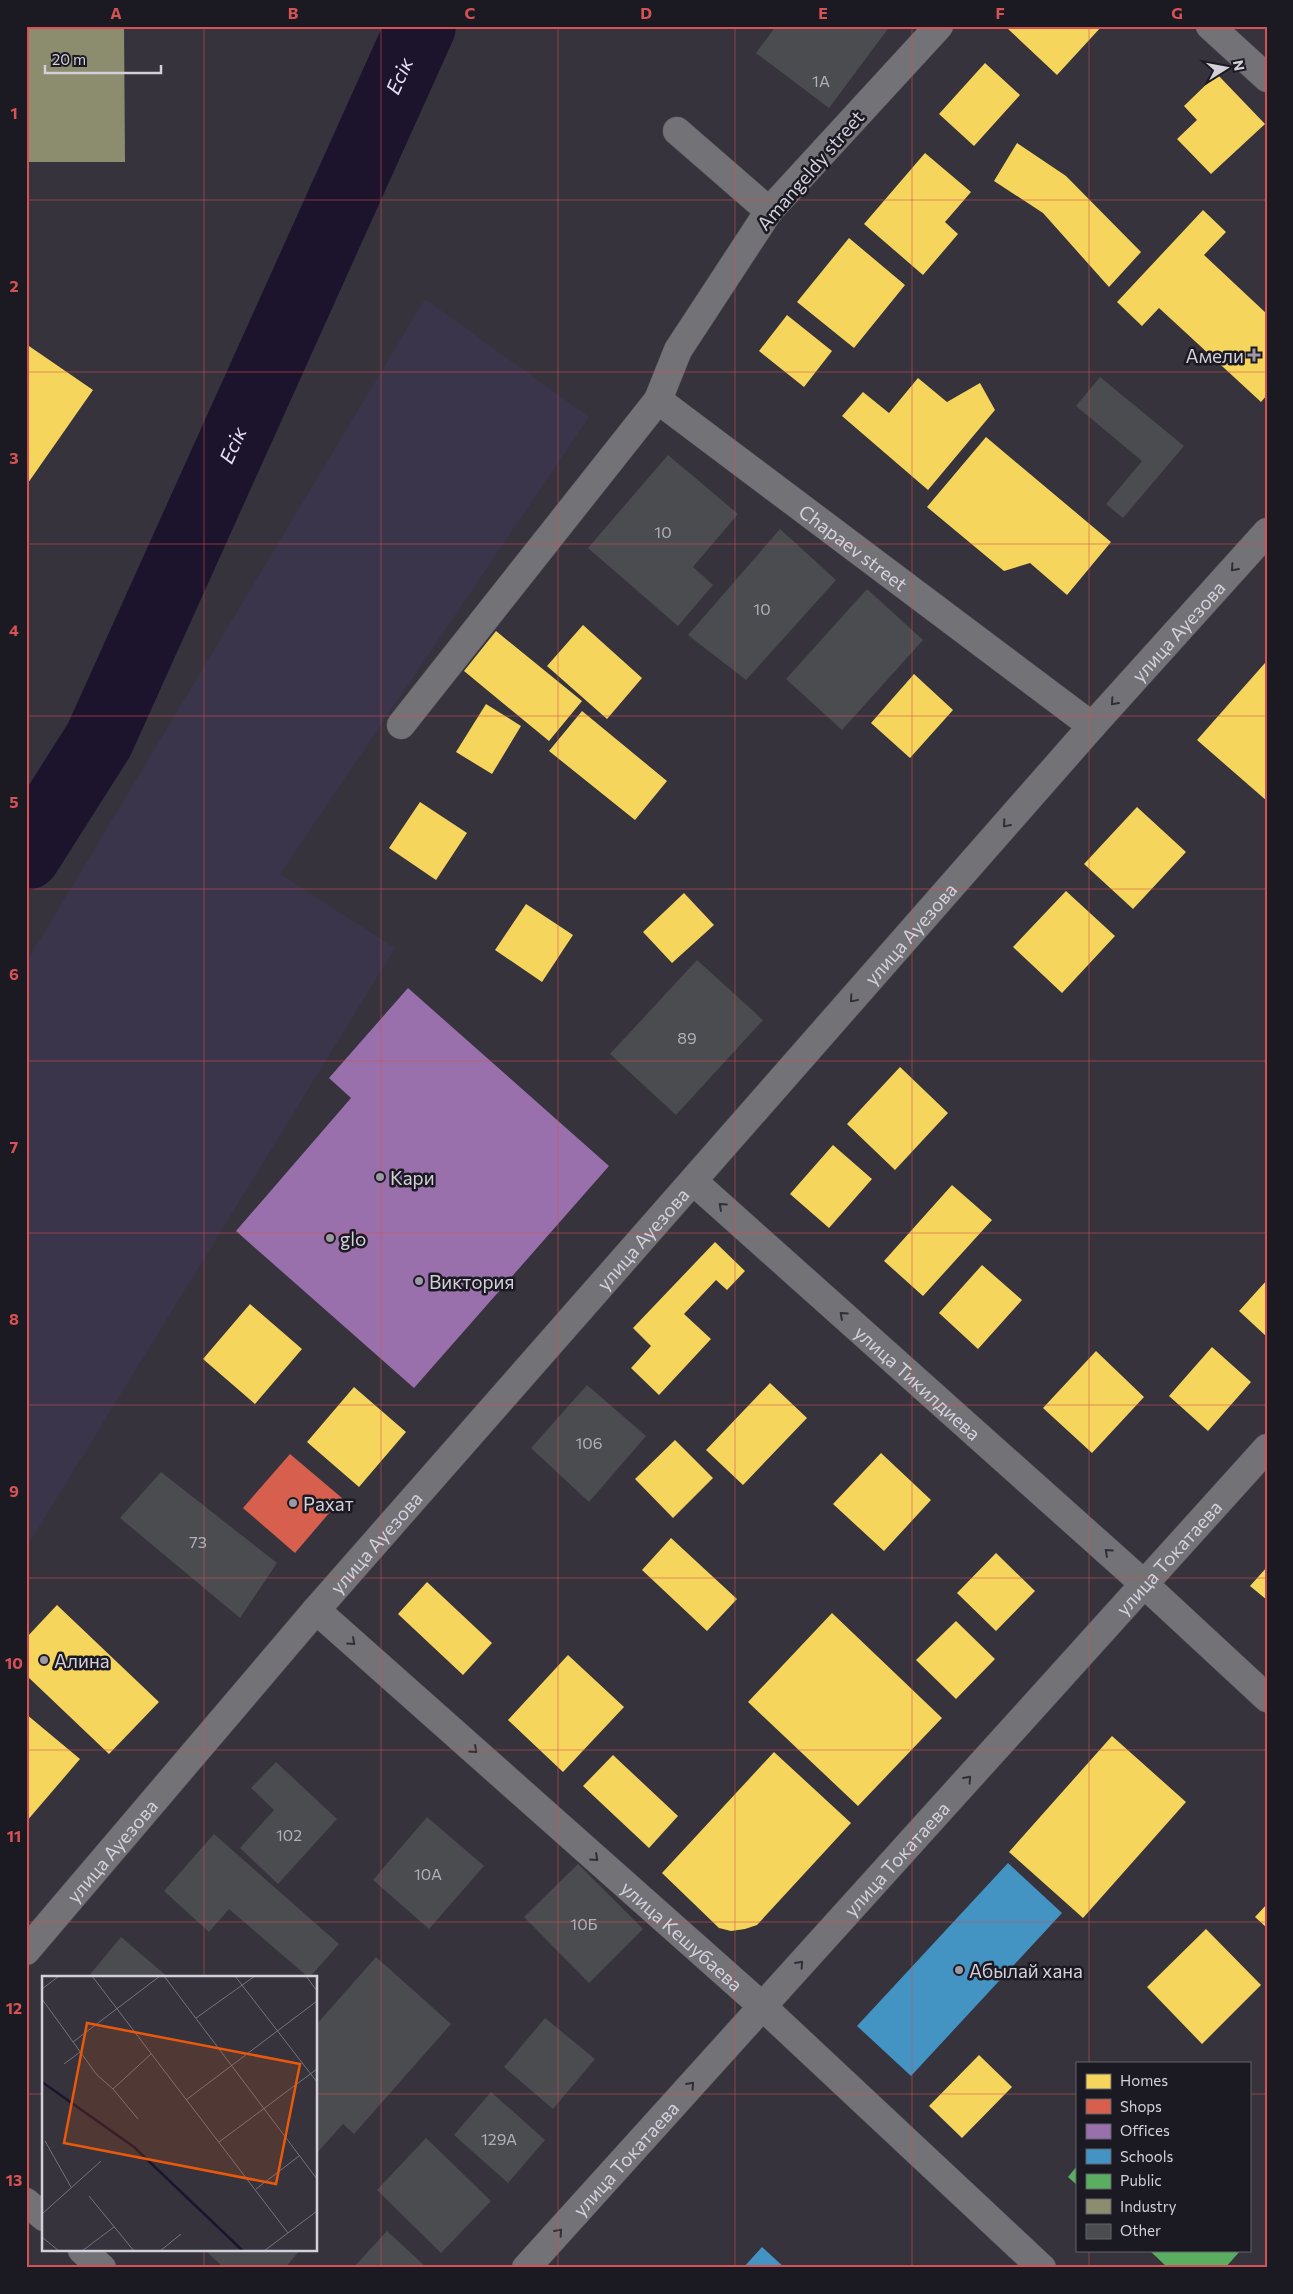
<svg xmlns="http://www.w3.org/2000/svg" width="1293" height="2294" font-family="Commissioner,sans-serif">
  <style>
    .built { fill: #3b354b }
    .homes { fill: #f6d55c }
    .shops { fill: #d6604d }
    .offices { fill: #9970ab }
    .schools { fill: #4393c3 }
    .public { fill: #5aae61 }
    .industry { fill: #8c8c6e }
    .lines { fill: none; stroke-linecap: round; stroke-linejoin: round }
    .river { stroke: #1c142c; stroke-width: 70 }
    .building { fill: #4a4c4f }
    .minor-casing { stroke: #535059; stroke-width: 29 }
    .minor { stroke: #737277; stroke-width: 28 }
    .oneway { stroke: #312f36 }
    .grid { fill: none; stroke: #d55255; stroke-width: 1; stroke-opacity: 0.55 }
    .poi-dot { fill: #9c99a4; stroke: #1b1921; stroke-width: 2 }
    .labels { text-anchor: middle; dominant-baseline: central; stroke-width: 5; stroke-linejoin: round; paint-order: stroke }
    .number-label { font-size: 16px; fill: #b1afb8 }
    .street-label { font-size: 19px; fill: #d3d0db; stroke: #1b1921 }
    .poi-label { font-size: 19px; fill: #d3d0db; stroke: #1b1921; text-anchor: start }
    .water-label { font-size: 20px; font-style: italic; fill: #e6e0f7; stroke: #1b1921 }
    .inset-river { fill: none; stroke: #1c142c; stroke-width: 2.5 }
    .inset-road { fill: none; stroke: #75727c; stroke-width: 1 }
    .view { fill: #e8590c; fill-opacity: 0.15; stroke: #e8590c; stroke-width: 2.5 }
    .inset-edge { fill: none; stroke: #d3d0db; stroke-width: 2.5 }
    .neatline { fill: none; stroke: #d55255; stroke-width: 2 }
    .grid-label { font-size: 16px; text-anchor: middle; font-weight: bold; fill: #d55255 }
  </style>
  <rect width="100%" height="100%" fill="#36333d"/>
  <path class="built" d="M425,299l164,118 -309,457 115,74 -369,600v-585z"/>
  <path class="homes" d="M1008,26h94l-45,49 -50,-47z
    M985,63l35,32 -46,51 -35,-32z
    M1217,74l48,50 -54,50 -34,-35 20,-19 -13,-14z
    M1017,143l49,33 75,76 -32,35 -66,-74 -49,-32z
    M925,153l46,39 -26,30 13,12 -35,41 -59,-51z
    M1203,210l23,22 -22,23 63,59v81l-6,7 -102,-94 -17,18 -25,-24z
    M849,238l56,47 -51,63 -57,-46z
    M787,315l45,36 -28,36 -45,-36z
    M26,344l67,46 -65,93 -2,-1z
    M918,378l29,24 33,-19 15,27 -67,80 -86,-74 21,-24 26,21z
    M986,437l125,105 -44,53 -37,-32 -26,8 -77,-64z
    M583,625l59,53 -35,41 -60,-53z
    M496,631l86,70 -33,40 -85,-70z
    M1265,663l2,2v136l-70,-61z
    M914,674l39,36 -43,48 -39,-35z
    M486,704l35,22 -29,48 -36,-22z
    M582,711l85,70 -32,39 -86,-69z
    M420,802l47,31 -31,47 -47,-32z
    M1137,807l49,45 -53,57 -49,-45z
    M1066,891l49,45 -53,57 -49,-46z
    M684,893l30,32 -42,38 -29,-31z
    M526,904l47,31 -31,47 -47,-32z
    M900,1067l48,46 -53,57 -48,-46z
    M833,1145l39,34 -43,49 -39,-34z
    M952,1185l40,35 -69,76 -39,-35z
    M715,1242l30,29 -18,19 -11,-10 -32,34 27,25 -52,56 -28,-27 20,-22 -18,-18z
    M982,1265l40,35 -44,49 -39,-36z
    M1267,1280v57l-28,-26z
    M250,1304l52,45 -47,55 -52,-45z
    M1212,1347l39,35 -43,49 -39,-35z
    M1096,1351l48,46 -52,56 -49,-45z
    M770,1383l37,35 -64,67 -37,-35z
    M354,1387l52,45 -47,55 -52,-45z
    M675,1440l38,38 -40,40 -38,-39z
    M881,1453l50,47 -47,51 -51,-47z
    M671,1538l66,61 -30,32 -65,-61z
    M996,1553l39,38 -39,40 -39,-38z
    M1267,1567v33l-17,-14z
    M427,1582l65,61 -29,32 -65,-61z
    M57,1605l102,97 -50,52 -83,-79v-37z
    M832,1613l110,105 -84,88 -110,-104z
    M956,1621l39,38 -39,40 -40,-39z
    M568,1655l56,52 -61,65 -55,-52z
    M26,1714l54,45 -54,63z
    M1112,1736l74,66 -103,116 -74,-66z
    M774,1752l77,71 -94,102 -12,4 -14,2 -12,-3 -57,-55z
    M613,1755l65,61 -29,32 -66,-62z
    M1267,1904v24l-12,-11z
    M1206,1929l55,56 -59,59 -55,-57z
    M979,2055l33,32 -50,51 -33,-32z"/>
  <path class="shops" d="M290,1454l52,44 -47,55 -52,-45z"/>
  <path class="offices" d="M408,988l201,178 -195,222 -178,-157 115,-133 -22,-20z"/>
  <path class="schools" d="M1008,1863l54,50 -151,163 -54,-50z
    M762,2247l23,21h-42z"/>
  <path class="public" d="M1077,2166v19l-9,-8z
    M1149,2250h92l-16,18h-57z"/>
  <path class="industry" d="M26,26h98l1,136h-99z"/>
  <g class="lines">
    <path class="river" id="s1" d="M26,855l73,-115 322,-714"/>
  </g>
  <path class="building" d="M776,26h114l-61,82 -73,-55z
    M1100,377l84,69 -61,72 -17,-14 36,-43 -66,-55z
    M668,455l70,59 -45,53 20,18 -35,41 -90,-78z
    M780,529l56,51 -90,100 -58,-45z
    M867,589l56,51 -81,90 -56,-51z
    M697,960l66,60 -87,95 -66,-61z
    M587,1385l59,51 -57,66 -58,-54z
    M161,1472l116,91 -37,55 -120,-100z
    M276,1762l61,57 -59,65 -38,-36 34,-38 -23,-22z
    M427,1817l57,49 -55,63 -56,-49z
    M214,1834l125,110 -30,34 -80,-69 -20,23 -45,-41z
    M578,1864l65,65 -54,54 -65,-66z
    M121,1937l48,41h-82z
    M376,1957l75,67 -97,110 -11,-10 -27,30v-129z
    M545,2018l50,41 -42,50 -49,-42z
    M491,2092l54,48 -37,43 -54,-48z
    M426,2138l65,63 -50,52 -64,-63z
    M387,2231l40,37h-74z
    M205,2250h95l-15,18h-61z"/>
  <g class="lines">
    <g class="minor-casing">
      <g id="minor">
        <path id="s2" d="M939,26l-170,185 -91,139 -20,50 434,326"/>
        <path d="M1210,26l57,52"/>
        <path d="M677,131l92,80"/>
        <path d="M401,725l257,-325"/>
        <path id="s3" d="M693,1181l451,403 123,114"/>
        <path id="s4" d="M316,1610l446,396 280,262"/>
        <path id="s5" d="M26,1951l290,-341 776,-884 175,-194"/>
        <path d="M26,2202l18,15"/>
        <path d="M82,2250l20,18"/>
        <path id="s6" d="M526,2268l741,-820"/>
      </g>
    </g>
    <use href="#minor" class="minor"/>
  </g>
  <defs><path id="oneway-chevron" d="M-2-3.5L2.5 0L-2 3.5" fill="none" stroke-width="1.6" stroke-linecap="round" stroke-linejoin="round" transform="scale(1.25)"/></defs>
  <g class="oneway">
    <use href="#oneway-chevron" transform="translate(1234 568) rotate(132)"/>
    <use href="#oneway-chevron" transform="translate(1114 702) rotate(132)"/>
    <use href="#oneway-chevron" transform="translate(1006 824) rotate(131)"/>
    <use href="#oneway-chevron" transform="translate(853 999) rotate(131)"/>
    <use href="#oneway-chevron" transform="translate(722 1206) rotate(-138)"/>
    <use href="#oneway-chevron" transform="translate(843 1315) rotate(-138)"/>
    <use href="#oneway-chevron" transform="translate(1108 1552) rotate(-138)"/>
    <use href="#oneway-chevron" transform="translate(352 1642) rotate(42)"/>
    <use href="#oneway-chevron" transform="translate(474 1750) rotate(42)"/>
    <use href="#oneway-chevron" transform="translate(968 1779) rotate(-48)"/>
    <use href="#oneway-chevron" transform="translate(595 1858) rotate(42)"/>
    <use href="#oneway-chevron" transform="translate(800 1964) rotate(-48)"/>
    <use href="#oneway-chevron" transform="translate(691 2085) rotate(-48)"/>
    <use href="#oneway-chevron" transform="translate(559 2232) rotate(-48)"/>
  </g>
  <path class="grid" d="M204,26v1952M381,26v2242M558,26v2242M735,26v2242M912,26v2242M1089,26v2037M26,200h1241M26,372h1241M26,544h1241M26,716h1241M26,889h1241M26,1061h1241M26,1233h1241M26,1405h1241M26,1578h1241M26,1750h1241M26,1922h1241M26,2094h18M316,2094h761M1249,2094h18M204,2250v18M1089,2250v18"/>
  <g class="poi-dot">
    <path d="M1251.5 347.5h5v5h5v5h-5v5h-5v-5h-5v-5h5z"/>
    <circle cx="380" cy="1177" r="5"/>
    <circle cx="330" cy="1238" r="5"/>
    <circle cx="419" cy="1281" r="5"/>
    <circle cx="293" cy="1503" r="5"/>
    <circle cx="44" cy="1660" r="5"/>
    <circle cx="959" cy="1970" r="5"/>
  </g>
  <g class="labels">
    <g class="number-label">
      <text x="821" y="80">1А</text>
      <text x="663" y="531">10</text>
      <text x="762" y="608">10</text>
      <text x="687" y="1037">89</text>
      <text x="589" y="1442">106</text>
      <text x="198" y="1541">73</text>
      <text x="289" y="1834">102</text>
      <text x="428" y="1873">10А</text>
      <text x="584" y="1923">10Б</text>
      <text x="499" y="2138">129А</text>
    </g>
    <g class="street-label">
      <text transform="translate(810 170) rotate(-49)">Amangeldy street</text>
      <text stroke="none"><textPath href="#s2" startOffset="716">Chapaev street</textPath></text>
      <text stroke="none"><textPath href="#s5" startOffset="1752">улица Ауезова</textPath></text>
      <text stroke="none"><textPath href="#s5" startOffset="1348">улица Ауезова</textPath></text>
      <text stroke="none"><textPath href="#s5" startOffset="942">улица Ауезова</textPath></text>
      <text stroke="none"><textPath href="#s3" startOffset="302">улица Тикилдиева</textPath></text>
      <text stroke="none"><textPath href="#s5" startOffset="538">улица Ауезова</textPath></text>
      <text stroke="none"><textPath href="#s6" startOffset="958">улица Токатаева</textPath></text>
      <text stroke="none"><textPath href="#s5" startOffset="132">улица Ауезова</textPath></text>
      <text stroke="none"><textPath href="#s6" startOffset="552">улица Токатаева</textPath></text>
      <text stroke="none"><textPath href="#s4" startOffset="490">улица Кешубаева</textPath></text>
      <text stroke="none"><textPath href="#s6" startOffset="148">улица Токатаева</textPath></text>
    </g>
    <g class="poi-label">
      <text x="1244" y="355" text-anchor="end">Амели</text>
      <text x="390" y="1177">Кари</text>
      <text x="340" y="1238">glo</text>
      <text x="429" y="1281">Виктория</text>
      <text x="303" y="1503">Рахат</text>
      <text x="54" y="1660">Алина</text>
      <text x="969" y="1970">Абылай хана</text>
    </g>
    <g class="water-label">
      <text stroke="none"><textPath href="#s1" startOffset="865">Есік</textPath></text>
      <text stroke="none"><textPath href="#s1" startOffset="460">Есік</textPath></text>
    </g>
  </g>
  <g transform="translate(42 1976)">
    <rect width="275" height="275" fill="#36333d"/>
    <path class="inset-river" d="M0,106l92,65 109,104"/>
    <path class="inset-road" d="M50,0l196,257M122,0l153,203M193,0l82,106M264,0l11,15M0,13l17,-13M0,23l55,76 16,14 38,-35M154,42l59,-42M31,66l87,-66M22,88l16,-12M71,113l25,30M144,124l131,-99M3,165l26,46M177,166l98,-73M214,213l43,-33M47,220l45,55M0,238l59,-53M0,261l17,14M40,275l32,-24M118,275l21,-17M222,275l53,-40"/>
    <path class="view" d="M45,47l213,41 -24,120 -212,-41z"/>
    <rect width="275" height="275" class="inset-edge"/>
  </g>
  <rect width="1293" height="2294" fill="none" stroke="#1b1921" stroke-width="55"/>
  <rect x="1076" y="2062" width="175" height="190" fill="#1b1921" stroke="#65626b"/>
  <rect x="1086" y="2074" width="25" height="15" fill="#f6d55c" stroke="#65626b"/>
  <text x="1120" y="2086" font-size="15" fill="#d3d0db">Homes</text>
  <rect x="1086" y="2099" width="25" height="15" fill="#d6604d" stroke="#65626b"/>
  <text x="1120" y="2112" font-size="15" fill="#d3d0db">Shops</text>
  <rect x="1086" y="2124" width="25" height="15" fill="#9970ab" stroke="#65626b"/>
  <text x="1120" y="2136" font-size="15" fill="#d3d0db">Offices</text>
  <rect x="1086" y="2149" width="25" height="15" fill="#4393c3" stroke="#65626b"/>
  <text x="1120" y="2162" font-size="15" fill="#d3d0db">Schools</text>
  <rect x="1086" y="2174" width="25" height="15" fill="#5aae61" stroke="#65626b"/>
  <text x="1120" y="2186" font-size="15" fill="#d3d0db">Public</text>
  <rect x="1086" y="2199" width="25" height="15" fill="#8c8c6e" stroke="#65626b"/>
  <text x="1120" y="2212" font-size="15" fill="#d3d0db">Industry</text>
  <rect x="1086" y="2224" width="25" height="15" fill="#4a4c4f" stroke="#65626b"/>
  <text x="1120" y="2236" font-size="15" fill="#d3d0db">Other</text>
  <g transform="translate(1226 68) rotate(79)" stroke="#1b1921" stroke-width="4" paint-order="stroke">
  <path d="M0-4L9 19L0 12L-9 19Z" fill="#d3d0db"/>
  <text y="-8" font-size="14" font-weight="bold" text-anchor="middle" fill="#d3d0db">N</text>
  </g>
  <path d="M45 65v8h116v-8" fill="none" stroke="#d3d0db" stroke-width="2.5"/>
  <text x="52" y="65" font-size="15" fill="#d3d0db" stroke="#1b1921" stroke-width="4" paint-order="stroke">20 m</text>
  <rect x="28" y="28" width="1238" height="2238" class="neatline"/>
  <g class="grid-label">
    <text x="116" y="19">A</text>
    <text x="293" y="19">B</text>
    <text x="470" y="19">C</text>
    <text x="646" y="19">D</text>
    <text x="823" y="19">E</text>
    <text x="1000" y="19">F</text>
    <text x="1177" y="19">G</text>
    <text x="14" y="119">1</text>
    <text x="14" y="292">2</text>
    <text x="14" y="464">3</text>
    <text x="14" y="636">4</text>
    <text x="14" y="808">5</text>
    <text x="14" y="980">6</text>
    <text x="14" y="1153">7</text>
    <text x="14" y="1325">8</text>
    <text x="14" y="1497">9</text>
    <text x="14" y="1669">10</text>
    <text x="14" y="1842">11</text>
    <text x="14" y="2014">12</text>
    <text x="14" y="2186">13</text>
  </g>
</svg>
